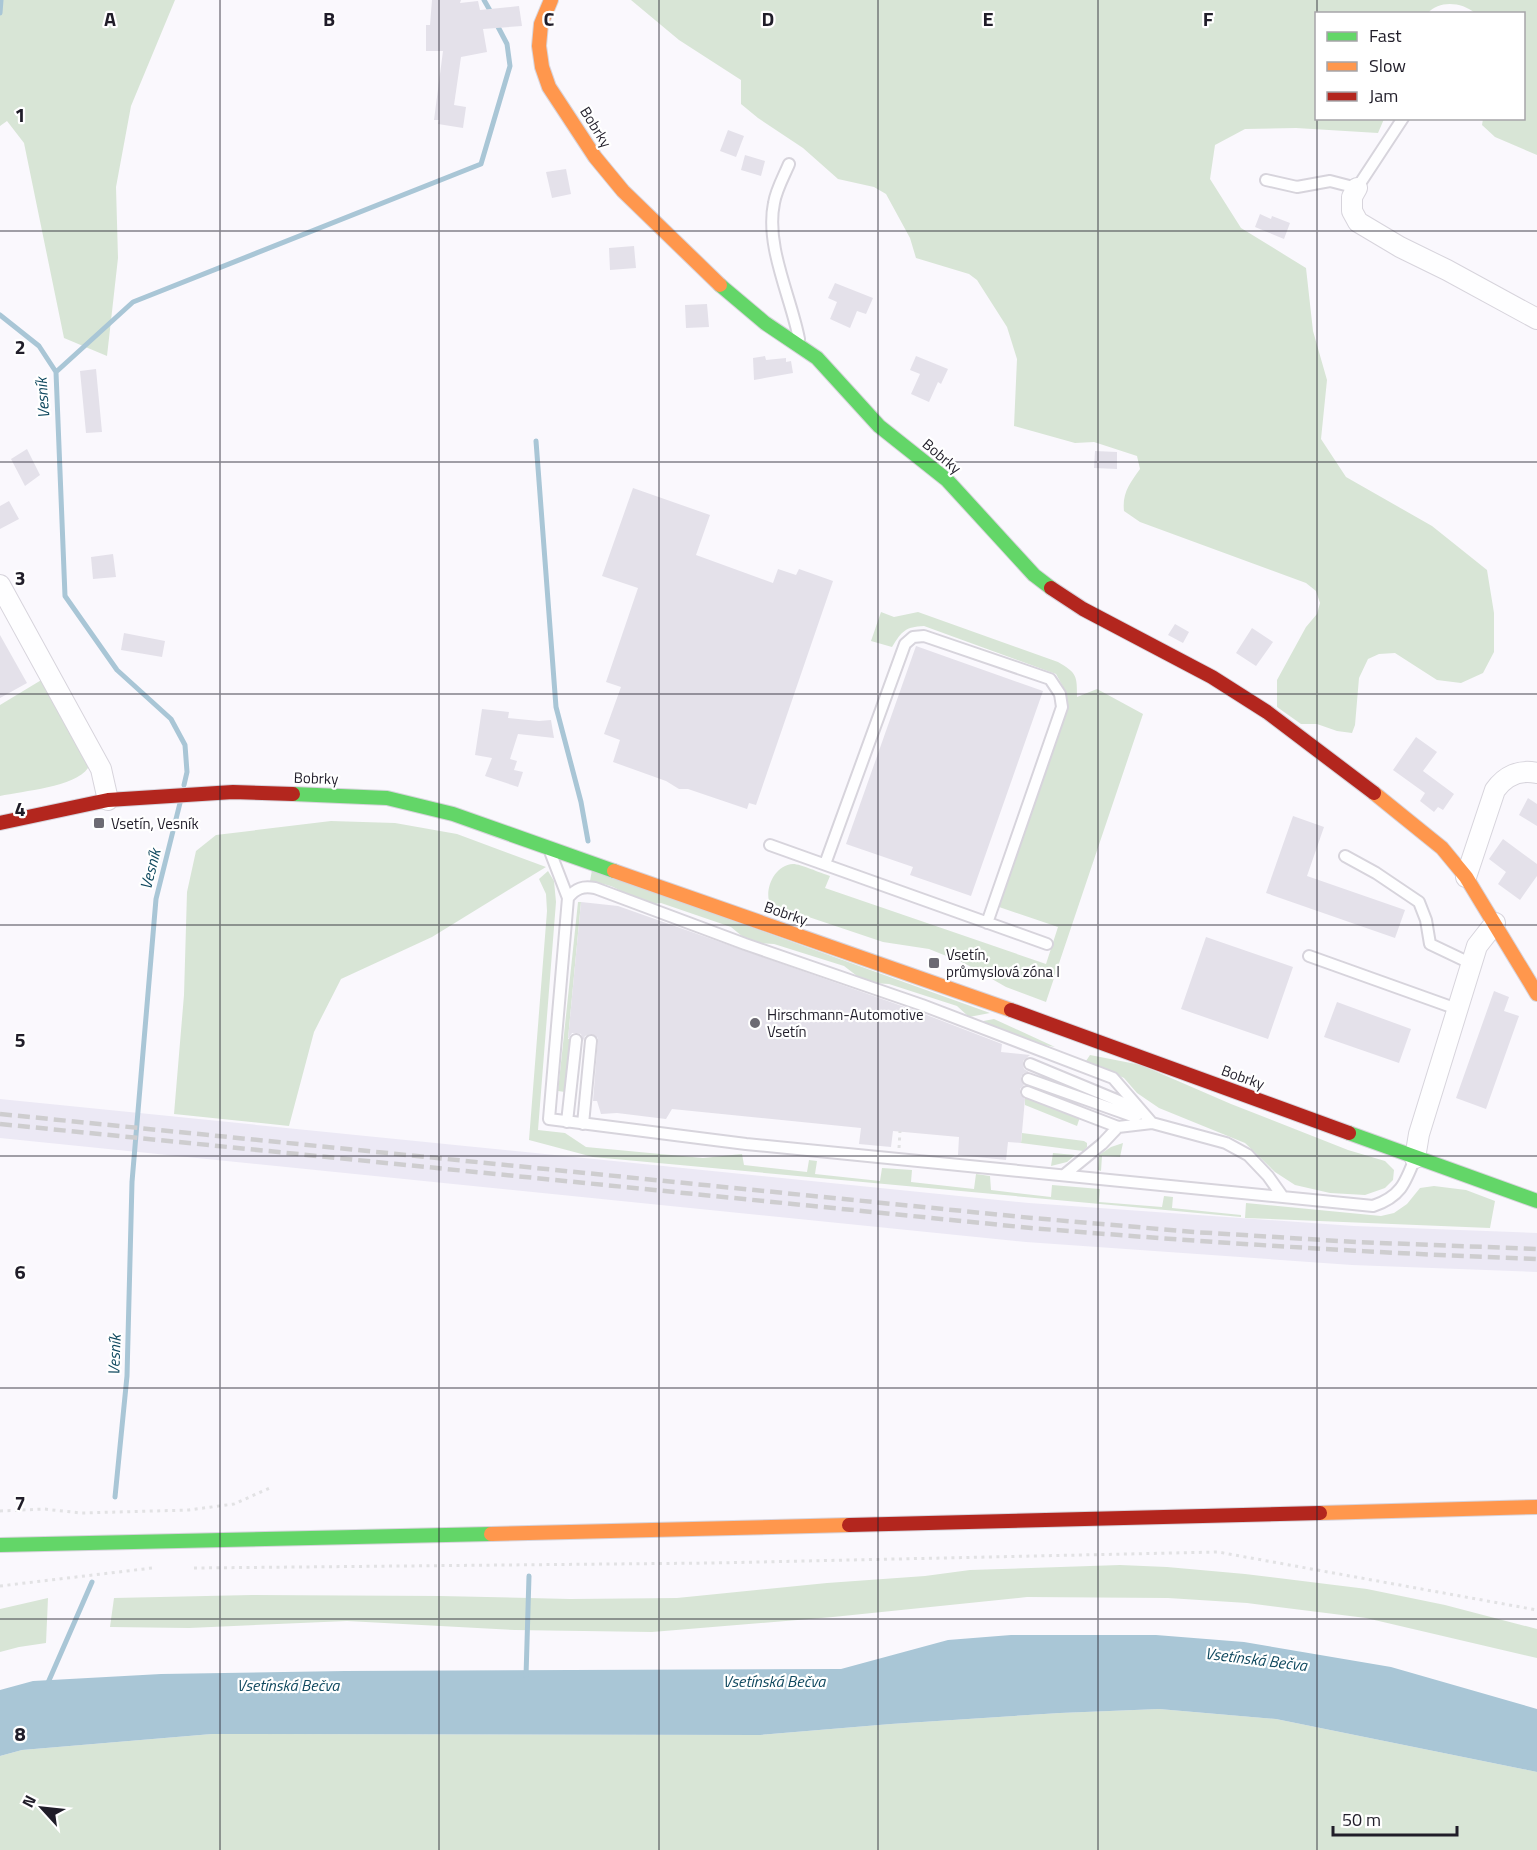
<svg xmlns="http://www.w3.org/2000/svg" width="1537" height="1850" font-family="'Titillium Web',sans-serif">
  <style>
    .built { fill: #ece9f5 }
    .green { fill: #d8e5d6 }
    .water { fill: #a9c6d6 }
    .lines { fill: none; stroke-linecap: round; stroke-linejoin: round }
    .stream { stroke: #a9c6d6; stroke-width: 5 }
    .building { fill: #e4e1ea }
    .lane-casing { stroke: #d7d4dc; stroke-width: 14 }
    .street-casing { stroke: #d7d4dc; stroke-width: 22 }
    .fast-casing { stroke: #d7d4dc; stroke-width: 16 }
    .slow-casing { stroke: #d7d4dc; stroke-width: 16 }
    .jam-casing { stroke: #d7d4dc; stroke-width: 16 }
    .path { stroke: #e2e2e4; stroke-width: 3; stroke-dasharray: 3 4.5; stroke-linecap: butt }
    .lane { stroke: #fefeff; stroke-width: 10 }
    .street { stroke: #fefeff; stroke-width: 20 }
    .fast { stroke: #63d668; stroke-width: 14 }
    .slow { stroke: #ff974d; stroke-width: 14 }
    .jam { stroke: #b3261e; stroke-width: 14 }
    .rail { stroke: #cecdcf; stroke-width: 4.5; stroke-dasharray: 12 6; stroke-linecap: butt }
    .grid { fill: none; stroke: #201d29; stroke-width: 1.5; stroke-opacity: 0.55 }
    .poi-dot { fill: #6c6a73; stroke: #fff; stroke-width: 2 }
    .labels { text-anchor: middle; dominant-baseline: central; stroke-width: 4.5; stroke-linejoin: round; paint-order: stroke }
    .street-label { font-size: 15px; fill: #201d29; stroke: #fff }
    .poi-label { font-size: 15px; fill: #201d29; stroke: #fff; text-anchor: start }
    .water-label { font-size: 16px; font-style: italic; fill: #10495f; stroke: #fff }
    .grid-label { font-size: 20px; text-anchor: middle; font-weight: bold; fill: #201d29; stroke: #fff; stroke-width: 4.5; stroke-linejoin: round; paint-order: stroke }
  </style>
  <rect width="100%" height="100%" fill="#faf8fd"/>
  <path class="built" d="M0,1099l1029,104 325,23 183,7v39l-185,-7 -326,-23 -1026,-104z"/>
  <path class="green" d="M0,0h175l-44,106 -15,81 2,71 -11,98 -43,-18 -40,-195 -17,-22 -7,5z
    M631,0h906v155l-42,-18 -13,-12 1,-6 41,-1v-104l-49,-1c-13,-11 -36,-13 -47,0l-112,1v104l68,1 -6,14 -82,-5 -51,1 -30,16 -5,34 31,49 65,40 7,63 14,49 -6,59 25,38 86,49 55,44 7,43v39l-11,21 -22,10 -24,-3 -42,-27 -16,1 -11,5 -9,19 -4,47 -3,8 -15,-2 -20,-7h-16l-24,-17v-27l29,-53 11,-13 3,-11 -4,-12 -10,-8 -166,-61 -16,-11c-2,-18 6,-28 16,-42l-3,-13 -43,-14 -19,1 -61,-17 3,-67 -10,-32 -30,-47 -8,-6 -53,-16 -6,-20 -24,-44 -12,-7 -36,-8 -35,-31 -45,-30 -17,-14v-24l-62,-40z
    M881,612l13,5 24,-5 140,50c19,11 19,14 19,35l20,-8 46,25 -97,288 -40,-15 -42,-24 -35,-14 -46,-7 -113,-38c-6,-14 4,-39 23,-40 8,0 27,9 37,12l-5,12 221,76 12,-37 -59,-20 67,-197 1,-16 -11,-20 -132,-48c-19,1 -22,5 -32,21l-21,-6z
    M43,679l43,79 2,10c-13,19 -65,23 -88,28v-91z
    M331,821l64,2 62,11 89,33 -114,70 -91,42 -27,53 -25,94 -115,-12 10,-119 3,-103 9,-41 20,-16z
    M592,870l398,143 -21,4 -12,-11 -68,-22 -16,-1 -12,-4 -17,-13 -70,-22 -14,-1 -17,-6 -12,-10 -70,-24c-20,4 -26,-6 -42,-13 -8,-5 -19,-7 -29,-9z
    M548,871l6,10 2,21 -18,228 27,3 21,14 117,11 39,-4 2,11 63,7 2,-12 8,1 -2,13 65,7 2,-13 30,2 -1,12 63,7 2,-15 14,2 1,14 60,7 1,-12 48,4 -1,13 63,5 2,-11 9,1 -1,11 69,7v2l-648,-60 -64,-17 18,-229 -1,-17 -7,-15z
    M578,902h3l-13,137h3l-6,53 -7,-1z
    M994,1019l61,28 -16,-3 -61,-22z
    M1090,1055l51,10 90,39 117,46 37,11 9,9 -1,10 -8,8 -20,7 -35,-2 -35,-8 -20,-13 -30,-29 -86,-35 -22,-15 -13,-15 -38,-17z
    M1025,1097l55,20 -3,9 -52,-21z
    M1022,1133l62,8 3,2v4l-4,4 -62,-8z
    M1123,1143l-3,14 -18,-1 -1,15 -3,-1 1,-15 12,-8z
    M1053,1153l22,2 -8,7 -16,4z
    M1434,1186l32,4 29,11 -5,27 -245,-10 1,-15 135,13 13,-3 13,-9 13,-16z
    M1120,1565l47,2 78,7 122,15 78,16 92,24v29l-171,-40 -119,-15 -79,-5 -141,-1 -194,20 -181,15 -137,-2 -168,-9 -158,7 -79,-1 4,-29 138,-3 188,1 130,3 107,-1 150,-15 98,-7 45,-6z
    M48,1598l-2,45 -27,4 -19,5v-43z
    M1159,1709l117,10 261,53v78h-1537v-94l22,-6 190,-16 548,1 131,-11 169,-11z"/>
  <path class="water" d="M1011,1635h145l88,7 147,25 146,42v63l-261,-53 -117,-10 -99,4 -169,11 -131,11 -548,-1 -190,16 -22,6v-66l33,-9 128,-7 184,-3 496,-2 107,-29z"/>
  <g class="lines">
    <path class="stream" d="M484,0l8,14
      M0,13l1,-13
      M0,315l39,31 17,26 9,224 52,74 54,49 14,26 2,27 -3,13
      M56,372l77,-70 348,-138 29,-98 -3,-22 -11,-21
      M536,441l20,266 25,95 7,39
      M115,1497l12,-121 5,-194 24,-283 24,-96
      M526,1676l3,-100
      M47,1685l45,-103"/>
  </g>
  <path class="building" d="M432,0h29l-1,3 18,-2 2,9 39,-4 3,20 -39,3 4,23 -26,5 -7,48 12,2 -3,21 -25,-4 1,-4h-5l9,-69h-17v-26h4z
    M728,130l16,6 -8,21 -16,-6z
    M745,155l20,6 -4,15 -20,-6z
    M566,169l5,25 -19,4 -6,-26z
    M1260,214l11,5 1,-3 18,7 -6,16 -29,-12z
    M634,246l2,22 -26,2 -1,-22z
    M835,283l38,15 -7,16 -9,-3 -7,17 -20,-9 7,-17 -9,-4z
    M707,304l2,23 -23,1 -1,-23z
    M765,356l1,4 20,-2v4l5,-1 2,12 -39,7 -1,-22z
    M916,356l32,13 -7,15 -3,-2 -9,20 -18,-8 9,-20 -10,-4z
    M96,369l6,63 -16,1 -6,-62z
    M27,449l13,26 -15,11 -14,-27z
    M1095,451l22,1v17l-23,-1z
    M633,488l77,27 -14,40 77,28 5,-14 18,6 3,-6 34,12 -77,224 -7,-2 -2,6 -59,-20h-9l-13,-8 -53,-19 7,-22 -16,-6 17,-47 -15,-5 32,-94 -36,-12z
    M9,501l10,18 -19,10v-23z
    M113,554l3,23 -23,2 -2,-22z
    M1175,624l14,8 -6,11 -15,-8z
    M1252,628l21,14 -17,24 -20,-13z
    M124,633l41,8 -3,16 -41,-7z
    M0,635l27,48 -27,15z
    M916,646l127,45 -72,205 -61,-21 3,-8 -67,-23z
    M482,709l27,3 -1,6 31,3 12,-1 3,18 -36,-4 -8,25 7,2 -3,9 9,2 -5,15 -33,-11 7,-18 -17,-3z
    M1416,737l21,15 -14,19 31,23 -11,16 -5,-3 -4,5 -14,-11 5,-8 -32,-23z
    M1528,798l9,6v22l-18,-11z
    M1293,816l31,11 -17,49 98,34 -10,28 -129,-45z
    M1503,839l34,25v12l-17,24 -22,-16 8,-12 -17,-13z
    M581,902l37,4 301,106 83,32 -1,8 29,3 -7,6v3l1,5 5,3 -5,1 -3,4 3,8 -4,4v5l5,5 -4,44 -13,-1 -2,18 -48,-5 1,-18 -66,-6 -2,16 -32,-3 2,-16 -189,-19 -6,10 -49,-6 -16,1 -4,-13h-4l5,-63 -7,-4 -6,2 -2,5 -2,-7 -5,-1h-4l-4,6z
    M1206,937l87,30 -25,72 -87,-30z
    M1494,991l15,6 -5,14 15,5 -33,93 -30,-11z
    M1337,1002l74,27 -12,34 -75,-26z"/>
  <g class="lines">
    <g class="lane-casing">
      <path id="lane" d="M789,164c-5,12 -13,26 -15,39 -9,43 17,94 25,136
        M1266,180l31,7 33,-6 27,7 46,-70
        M770,845l277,99
        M551,854l17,44 -19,221 197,25 627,62c27,-9 32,-22 42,-48
        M1345,856l31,17 43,29 7,18 4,24 42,20
        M825,864l80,-220 8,-7 11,-1 126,43 10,15 2,13 -75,216
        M568,898c8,-10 15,-12 27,-10l150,56 177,61 191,73 39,45
        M1309,956l148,53
        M1030,1064l89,37 20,13
        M1028,1079l107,38
        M1027,1092l91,35
        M567,1122l9,-82
        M583,1124l8,-83
        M1064,1175l38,-31 16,-17 34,-4 74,20 22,12 20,21 15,21"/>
    </g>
    <g class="street-casing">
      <path id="street" d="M1357,188l-5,9v14l6,11 42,25 47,23 90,49
        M0,585l101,184 7,31
        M1466,877l29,-87c10,-14 24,-21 42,-17
        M1415,1158l4,-24 58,-188 18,-23"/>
    </g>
    <g class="fast-casing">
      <path id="fast" d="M720,285l45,38 52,35 62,68 68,54 87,95 17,13
        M293,794l94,4 66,16 161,57
        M1349,1133l188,68
        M0,1545l491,-11"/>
    </g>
    <g class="slow-casing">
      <path id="slow" d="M551,0l-10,24 -2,22 3,21 7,20 46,70 28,34 97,94
        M1374,793l68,55 24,29 71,117
        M614,871l397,139
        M1320,1513l217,-6
        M491,1534l358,-9"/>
    </g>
    <g class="jam-casing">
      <path id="jam" d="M1051,588l32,21 129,68 55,35 107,81
        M0,823l108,-23 125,-8 60,2
        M1011,1010l338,123
        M849,1525l471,-12"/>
    </g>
    <path class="path" d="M899,1148l1,-17
      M0,1511l44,-2 37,4 108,-3 45,-6 38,-17
      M194,1568l519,-5 505,-11 319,58
      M0,1586l152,-18"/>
    <use href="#lane" class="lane"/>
    <use href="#street" class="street"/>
    <use href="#fast" class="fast"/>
    <use href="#slow" class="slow"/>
    <use href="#jam" class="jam"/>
    <path class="rail" d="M0,1114l1032,104 162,14 162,10 181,7
      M0,1124l1031,104c169,14 337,25 506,31"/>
  </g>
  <path class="grid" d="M220,0v1850M439,0v1850M659,0v1850M878,0v1850M1098,0v1850M1317,0v14M1317,118v1732M0,231h1537M0,462h1537M0,694h1537M0,925h1537M0,1156h1537M0,1388h1537M0,1619h1537"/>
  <g class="poi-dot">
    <rect x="93" y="817" width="12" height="12" rx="3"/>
    <rect x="928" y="957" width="12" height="12" rx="3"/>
    <circle cx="755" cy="1023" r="6"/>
  </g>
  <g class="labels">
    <g class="street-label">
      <text transform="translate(596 127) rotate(58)">Bobrky</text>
      <text transform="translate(942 456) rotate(40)">Bobrky</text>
      <text transform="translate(316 778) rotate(2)">Bobrky</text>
      <text transform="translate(786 913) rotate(19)">Bobrky</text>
      <text transform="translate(1243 1077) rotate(20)">Bobrky</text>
    </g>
    <g class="poi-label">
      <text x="111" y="823">Vsetín, Vesník</text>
      <text x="946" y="954">Vsetín,<tspan x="946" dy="17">průmyslová zóna I</tspan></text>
      <text x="767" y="1014">Hirschmann-Automotive<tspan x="767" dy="17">Vsetín</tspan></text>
    </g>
    <g class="water-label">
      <text transform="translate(42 398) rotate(-94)">Vesník</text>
      <text transform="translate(150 869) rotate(-76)">Vesník</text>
      <text transform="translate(114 1355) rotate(-88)">Vesník</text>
      <text transform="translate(1256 1659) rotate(7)">Vsetínská Bečva</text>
      <text x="774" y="1681">Vsetínská Bečva</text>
      <text x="288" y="1685">Vsetínská Bečva</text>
    </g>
  </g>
  <g class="grid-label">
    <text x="110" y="26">A</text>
    <text x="329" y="26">B</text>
    <text x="549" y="26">C</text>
    <text x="768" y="26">D</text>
    <text x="988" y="26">E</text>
    <text x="1208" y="26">F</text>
    <text x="20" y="122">1</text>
    <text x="20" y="354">2</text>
    <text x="20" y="585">3</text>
    <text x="20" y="816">4</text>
    <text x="20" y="1047">5</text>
    <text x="20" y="1279">6</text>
    <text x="20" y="1510">7</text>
    <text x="20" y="1741">8</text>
  </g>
  <rect x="1315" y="12" width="210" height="108" fill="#ffffff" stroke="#a6a5a9" stroke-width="1.5"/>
  <rect x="1327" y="32" width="30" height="9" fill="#63d668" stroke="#a6a5a9" stroke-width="1.5"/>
  <text x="1369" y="42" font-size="18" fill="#201d29">Fast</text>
  <rect x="1327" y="62" width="30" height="9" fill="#ff974d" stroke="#a6a5a9" stroke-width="1.5"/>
  <text x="1369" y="72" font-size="18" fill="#201d29">Slow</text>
  <rect x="1327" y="92" width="30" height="9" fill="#b3261e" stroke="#a6a5a9" stroke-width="1.5"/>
  <text x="1369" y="102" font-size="18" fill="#201d29">Jam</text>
  <g transform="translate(42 1808) rotate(297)" stroke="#ffffff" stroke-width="4.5" paint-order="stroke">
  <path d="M0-4.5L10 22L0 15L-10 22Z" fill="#201d29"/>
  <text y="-9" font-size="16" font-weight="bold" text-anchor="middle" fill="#201d29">N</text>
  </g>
  <path d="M1333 1826v9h124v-9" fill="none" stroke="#201d29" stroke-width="3"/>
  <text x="1342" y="1826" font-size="18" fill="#201d29" stroke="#ffffff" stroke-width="4.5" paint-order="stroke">50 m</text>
</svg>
